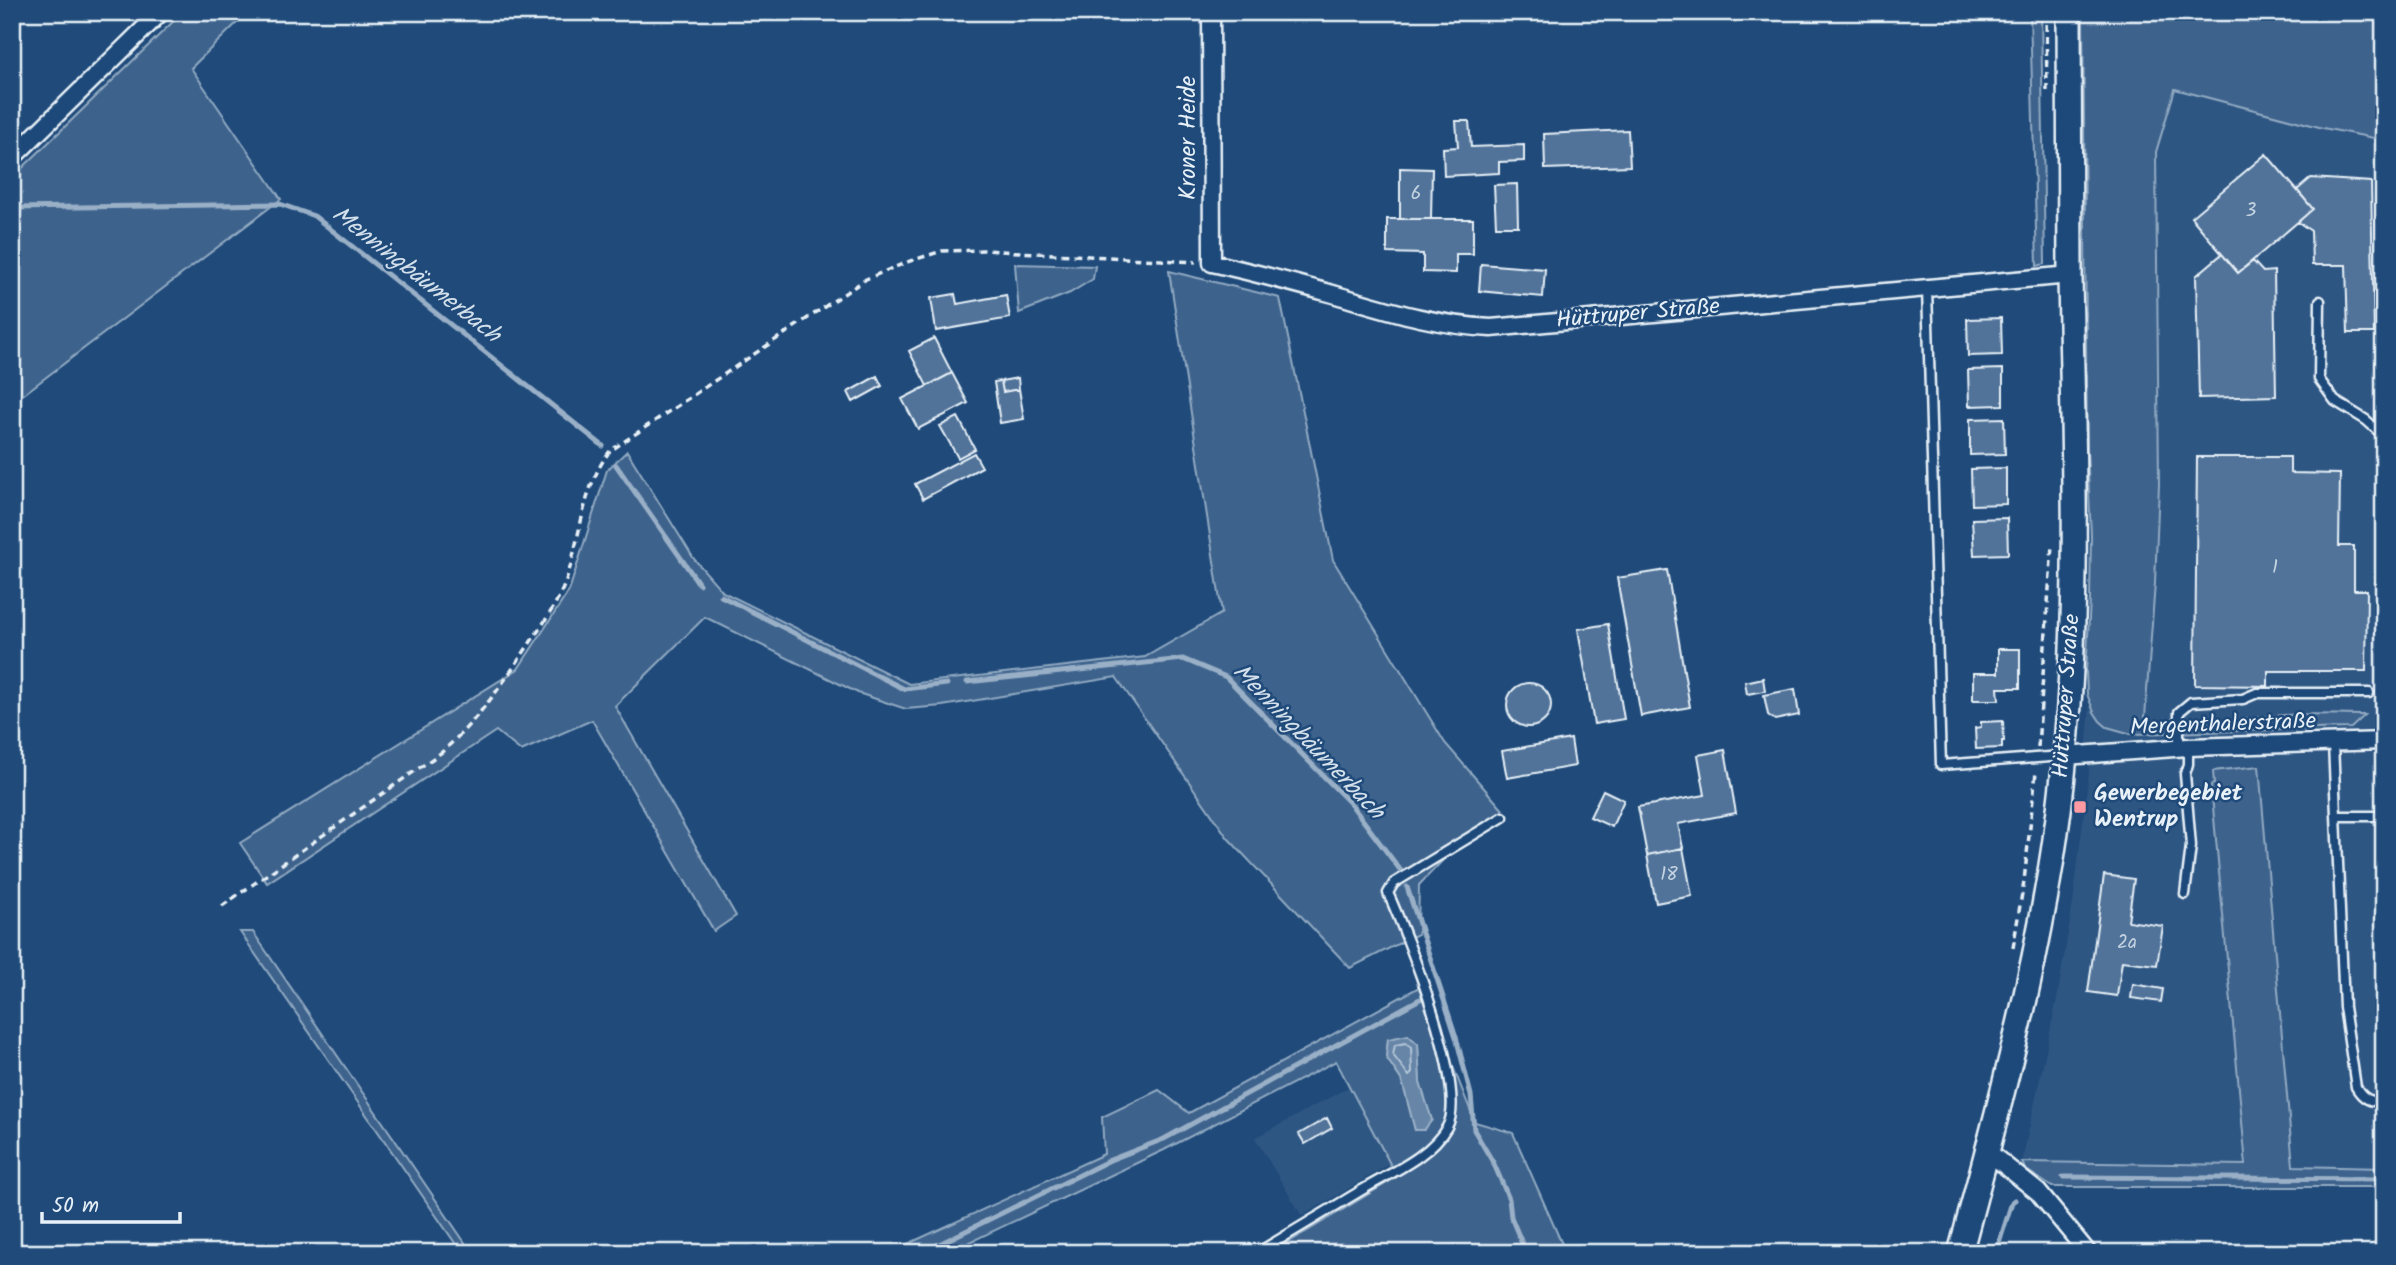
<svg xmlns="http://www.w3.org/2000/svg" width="2396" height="1265" font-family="Kalam,sans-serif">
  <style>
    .built { fill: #2e5683 }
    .green { fill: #3c628c; stroke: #92aac2; stroke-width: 2; fill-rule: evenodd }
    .water { fill: #6685a7; stroke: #9ab0c7; stroke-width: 2 }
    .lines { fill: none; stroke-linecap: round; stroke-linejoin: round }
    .shore { stroke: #b4c6d8; stroke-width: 2 }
    .stream { stroke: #9ab0c7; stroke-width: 5 }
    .building { fill: #517399; stroke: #e8f1f8; stroke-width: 2 }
    .lane-casing { stroke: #e8f1f8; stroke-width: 13 }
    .street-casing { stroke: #e8f1f8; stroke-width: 21 }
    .secondary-casing { stroke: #e8f1f8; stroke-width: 28 }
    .path { stroke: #e8f1f8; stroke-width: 3.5; stroke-dasharray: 7 5; stroke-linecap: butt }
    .lane { stroke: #1f4a7a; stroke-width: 8 }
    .street { stroke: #1f4a7a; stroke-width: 16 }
    .secondary { stroke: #1f4a7a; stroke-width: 23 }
    .poi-dot { fill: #ff9aa2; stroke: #1f4a7a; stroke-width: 2.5 }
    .labels { text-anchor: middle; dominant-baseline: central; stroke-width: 5; stroke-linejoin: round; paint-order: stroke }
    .number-label { font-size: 19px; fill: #c2d2e0 }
    .street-label { font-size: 23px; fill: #e8f1f8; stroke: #1f4a7a }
    .poi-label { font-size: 23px; font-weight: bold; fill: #e8f1f8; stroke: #1f4a7a; text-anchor: start }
    .water-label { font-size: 24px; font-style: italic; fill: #d4e1ec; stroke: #1f4a7a }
  </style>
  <rect width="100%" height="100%" fill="#1f4a7a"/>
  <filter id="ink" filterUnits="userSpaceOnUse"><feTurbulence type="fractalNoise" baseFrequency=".0143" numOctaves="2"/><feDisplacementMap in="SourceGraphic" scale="14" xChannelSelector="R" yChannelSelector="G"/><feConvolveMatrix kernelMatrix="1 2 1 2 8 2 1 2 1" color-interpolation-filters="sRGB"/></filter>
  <g filter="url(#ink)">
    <path class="built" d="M2098,12h286v1156l-362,-6 35,-163 16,-96 16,-132 -2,-29 13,-163z
      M1349,1087l41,77 -88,52 -47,-78z"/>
    <path class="green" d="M183,12h65l-57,56 90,131 -269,204v-225z
      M2030,12h11l4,252 -8,2z
      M2083,12h301v128l-61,-12 -148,-39 -19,63 3,332 -4,99 -10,134c29,19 104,-1 139,-2 27,-2 54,0 81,0l-14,13 -219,6 -25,-7 -7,-6 -6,-9 -7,-18 -1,-22 4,-72 1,-65 -4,-86z
      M1015,264l80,2 -2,13 -23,14 -51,20z
      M1169,271l111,27 53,262 112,183 58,67 -58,48 -26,27 -1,49 -68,34 -122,-130 -112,-161 -174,29 -36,3 -48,-16 -153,-76 -90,89 121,210 -22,15 -122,-211 -71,31 -25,-20 -229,152 -27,-40 278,-174 51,-78 38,-121 20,-19 67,108 29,33 186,92 236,-27 77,-44z
      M2259,766l34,400 91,2v19h-332l-27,-18 -3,-7 224,3 -35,-380 3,-1 -1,-13z
      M240,932h13l219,321h-10z
      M1421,986l54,136 38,11 53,120h-295l126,-76 -61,-116 -172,89 -217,103h-59l216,-99 -2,-37 57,-27 30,23zM1388,1039l30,5 2,39 12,37 -17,10 -13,-49 -16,-24z"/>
    <path class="water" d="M1408,1035l10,9 2,39 12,37 -8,10h-9l-13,-49 -16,-24 2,-18z"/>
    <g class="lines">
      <path class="shore" d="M1406,1043l5,4 1,26 -3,3 -16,-21 2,-10z"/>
      <path class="stream" d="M12,208l268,-4 34,12 289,230
        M616,465l83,119
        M721,596l183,93 43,-5
        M967,682l216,-23 43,18 124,126 51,68
        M1407,887l49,150 15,58 3,35 20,34 15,35 2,18 15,36
        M2063,1177l321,2
        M921,1253l189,-93 54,-21 256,-140
        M1996,1253l16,-51 3,-2"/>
    </g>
    <path class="building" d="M1456,121h13l2,26 53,-2v16l-25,1v11l-55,3 -1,-28 15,-1z
      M1628,130l2,36 -85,3 -1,-35z
      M2266,154l47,55 -75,64 -47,-56z
      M1400,168l32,1 -1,50h-31z
      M2311,178l60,4 3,151h-26l-2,-68h-34l-1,-34 -13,-9 15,-13 -16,-19z
      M1517,184l1,42h-22l-2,-41z
      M1387,219h86v35h-17v19l-33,-1v-18l-36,-1z
      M2222,254l16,19 15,-12 10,11 11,-1 2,125 -77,2 -3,-122z
      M1481,264l64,5 -2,28 -64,-6z
      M955,294l2,10 49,-9 4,23 -74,13 -5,-33z
      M2001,318l1,37 -34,1 -1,-37z
      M934,338l18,35 -25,13 -18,-35z
      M2003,369v36l-34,1 -1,-36z
      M952,373l16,30 -50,26 -16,-30z
      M877,376l5,10 -29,16 -5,-10z
      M1018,378l1,11 -16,3 -2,-11z
      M1001,381l2,11 16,-3 5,30 -24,4 -6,-41z
      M958,417l17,32 -17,9 -18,-32z
      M2004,418l1,36 -35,1v-36z
      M974,453l8,14 -59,32 -8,-15z
      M2197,457h93v16l50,1 -1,72h15v44h13l-1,81h-98v15l-73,-1z
      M2006,468v36l-34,1 -1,-36z
      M2007,518l1,36 -34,1 -2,-36z
      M1667,570l23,137 -49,9 -24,-138z
      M1608,624l16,95 -30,5 -16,-95z
      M1998,649h22v39h-22l1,12h-26v-27h25z
      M1763,678l2,13 -18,3 -2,-12z
      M1507 705a22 22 0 1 1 44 0a22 22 0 1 1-44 0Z
      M1795,689l4,26 -24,5 -7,-5 -4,-20z
      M2003,721l1,20h-2v7l-26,1 -1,-21 6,-1v-5z
      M1571,739l4,27 -68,12 -5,-27z
      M1725,750l11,63 -58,11 5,24 -36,7 -9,-48 67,-12 -7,-40z
      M1603,790l21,10 -12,27 -22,-10z
      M2381,840h3v98h-3z
      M1683,848l9,48 -36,7 -9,-48z
      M2104,875l30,4 -6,42 35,5 -6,39 -35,-4 -5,35 -29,-4z
      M2133,984l30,5 -2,13 -30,-4z
      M1327,1118l5,10 -27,16 -6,-10z"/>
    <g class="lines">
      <g class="lane-casing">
        <path id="lane" d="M1927,288l14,477 122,-9
          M2320,301l-1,78 16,22 31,19 18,16
          M2333,743l11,264 12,80c7,12 14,15 28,15
          M2179,747v-35l12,-10 52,-3 14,-6h112
          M2336,816h48
          M2185,894l6,-48 -6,-72 3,-10v-17
          M1257,1253c35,-21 70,-42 105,-63 28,-17 68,-33 85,-63 22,-37 -41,-194 -59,-234l6,-10 109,-66"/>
      </g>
      <g class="street-casing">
        <path id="street" d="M1211,12l1,251c41,9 81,20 121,31 55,16 100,31 158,34l579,-53
          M12,158l149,-146
          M2065,756l123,-9 196,-6
          M1987,1151l51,41 50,61"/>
      </g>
      <g class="secondary-casing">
        <path id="secondary" d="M1960,1253c44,-164 90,-329 105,-498 15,-160 8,-319 5,-478 -1,-88 0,-177 -1,-265"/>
      </g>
      <path class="path" d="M2046,12l1,81
        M2038,747l14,-202
        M222,906l220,-154c37,-34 60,-67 88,-109 13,-19 27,-39 35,-60 16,-43 16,-95 45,-132l256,-172 44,-18 32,-10 41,-1 213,12
        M2013,948l11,-67 12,-109"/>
      <use href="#lane" class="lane"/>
      <use href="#street" class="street"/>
      <use href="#secondary" class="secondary"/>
    </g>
  </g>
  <rect class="poi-dot" x="2073" y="800" width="14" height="14" rx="3.5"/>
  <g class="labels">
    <g class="number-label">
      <text x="1416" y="194">6</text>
      <text x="2251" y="211">3</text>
      <text x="2275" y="568">1</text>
      <text x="1669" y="875">18</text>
      <text x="2127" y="943">2a</text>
    </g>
    <g class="street-label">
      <text transform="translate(1189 138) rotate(-90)">Kroner Heide</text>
      <text transform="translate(1638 314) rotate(-5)">Hüttruper Straße</text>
      <text transform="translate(2067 696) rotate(-86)">Hüttruper Straße</text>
      <text transform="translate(2223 725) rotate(-2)">Mergenthalerstraße</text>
    </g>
    <g class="poi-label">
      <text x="2094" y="794">Gewerbegebiet<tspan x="2094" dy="26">Wentrup</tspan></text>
    </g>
    <g class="water-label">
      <text transform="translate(416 275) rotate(38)">Menningbäumerbach</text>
      <text transform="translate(1308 742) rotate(46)">Menningbäumerbach</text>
    </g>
  </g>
  <rect width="2396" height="1265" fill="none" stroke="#1f4a7a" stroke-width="42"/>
  <rect x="21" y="21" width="2354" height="1223" fill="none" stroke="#e8f1f8" stroke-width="2.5" filter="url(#ink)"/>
  <path d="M42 1212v10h138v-10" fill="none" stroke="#e8f1f8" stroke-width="3.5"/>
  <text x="52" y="1212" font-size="21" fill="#e8f1f8" stroke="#1f4a7a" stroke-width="5" paint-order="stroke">50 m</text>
</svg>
